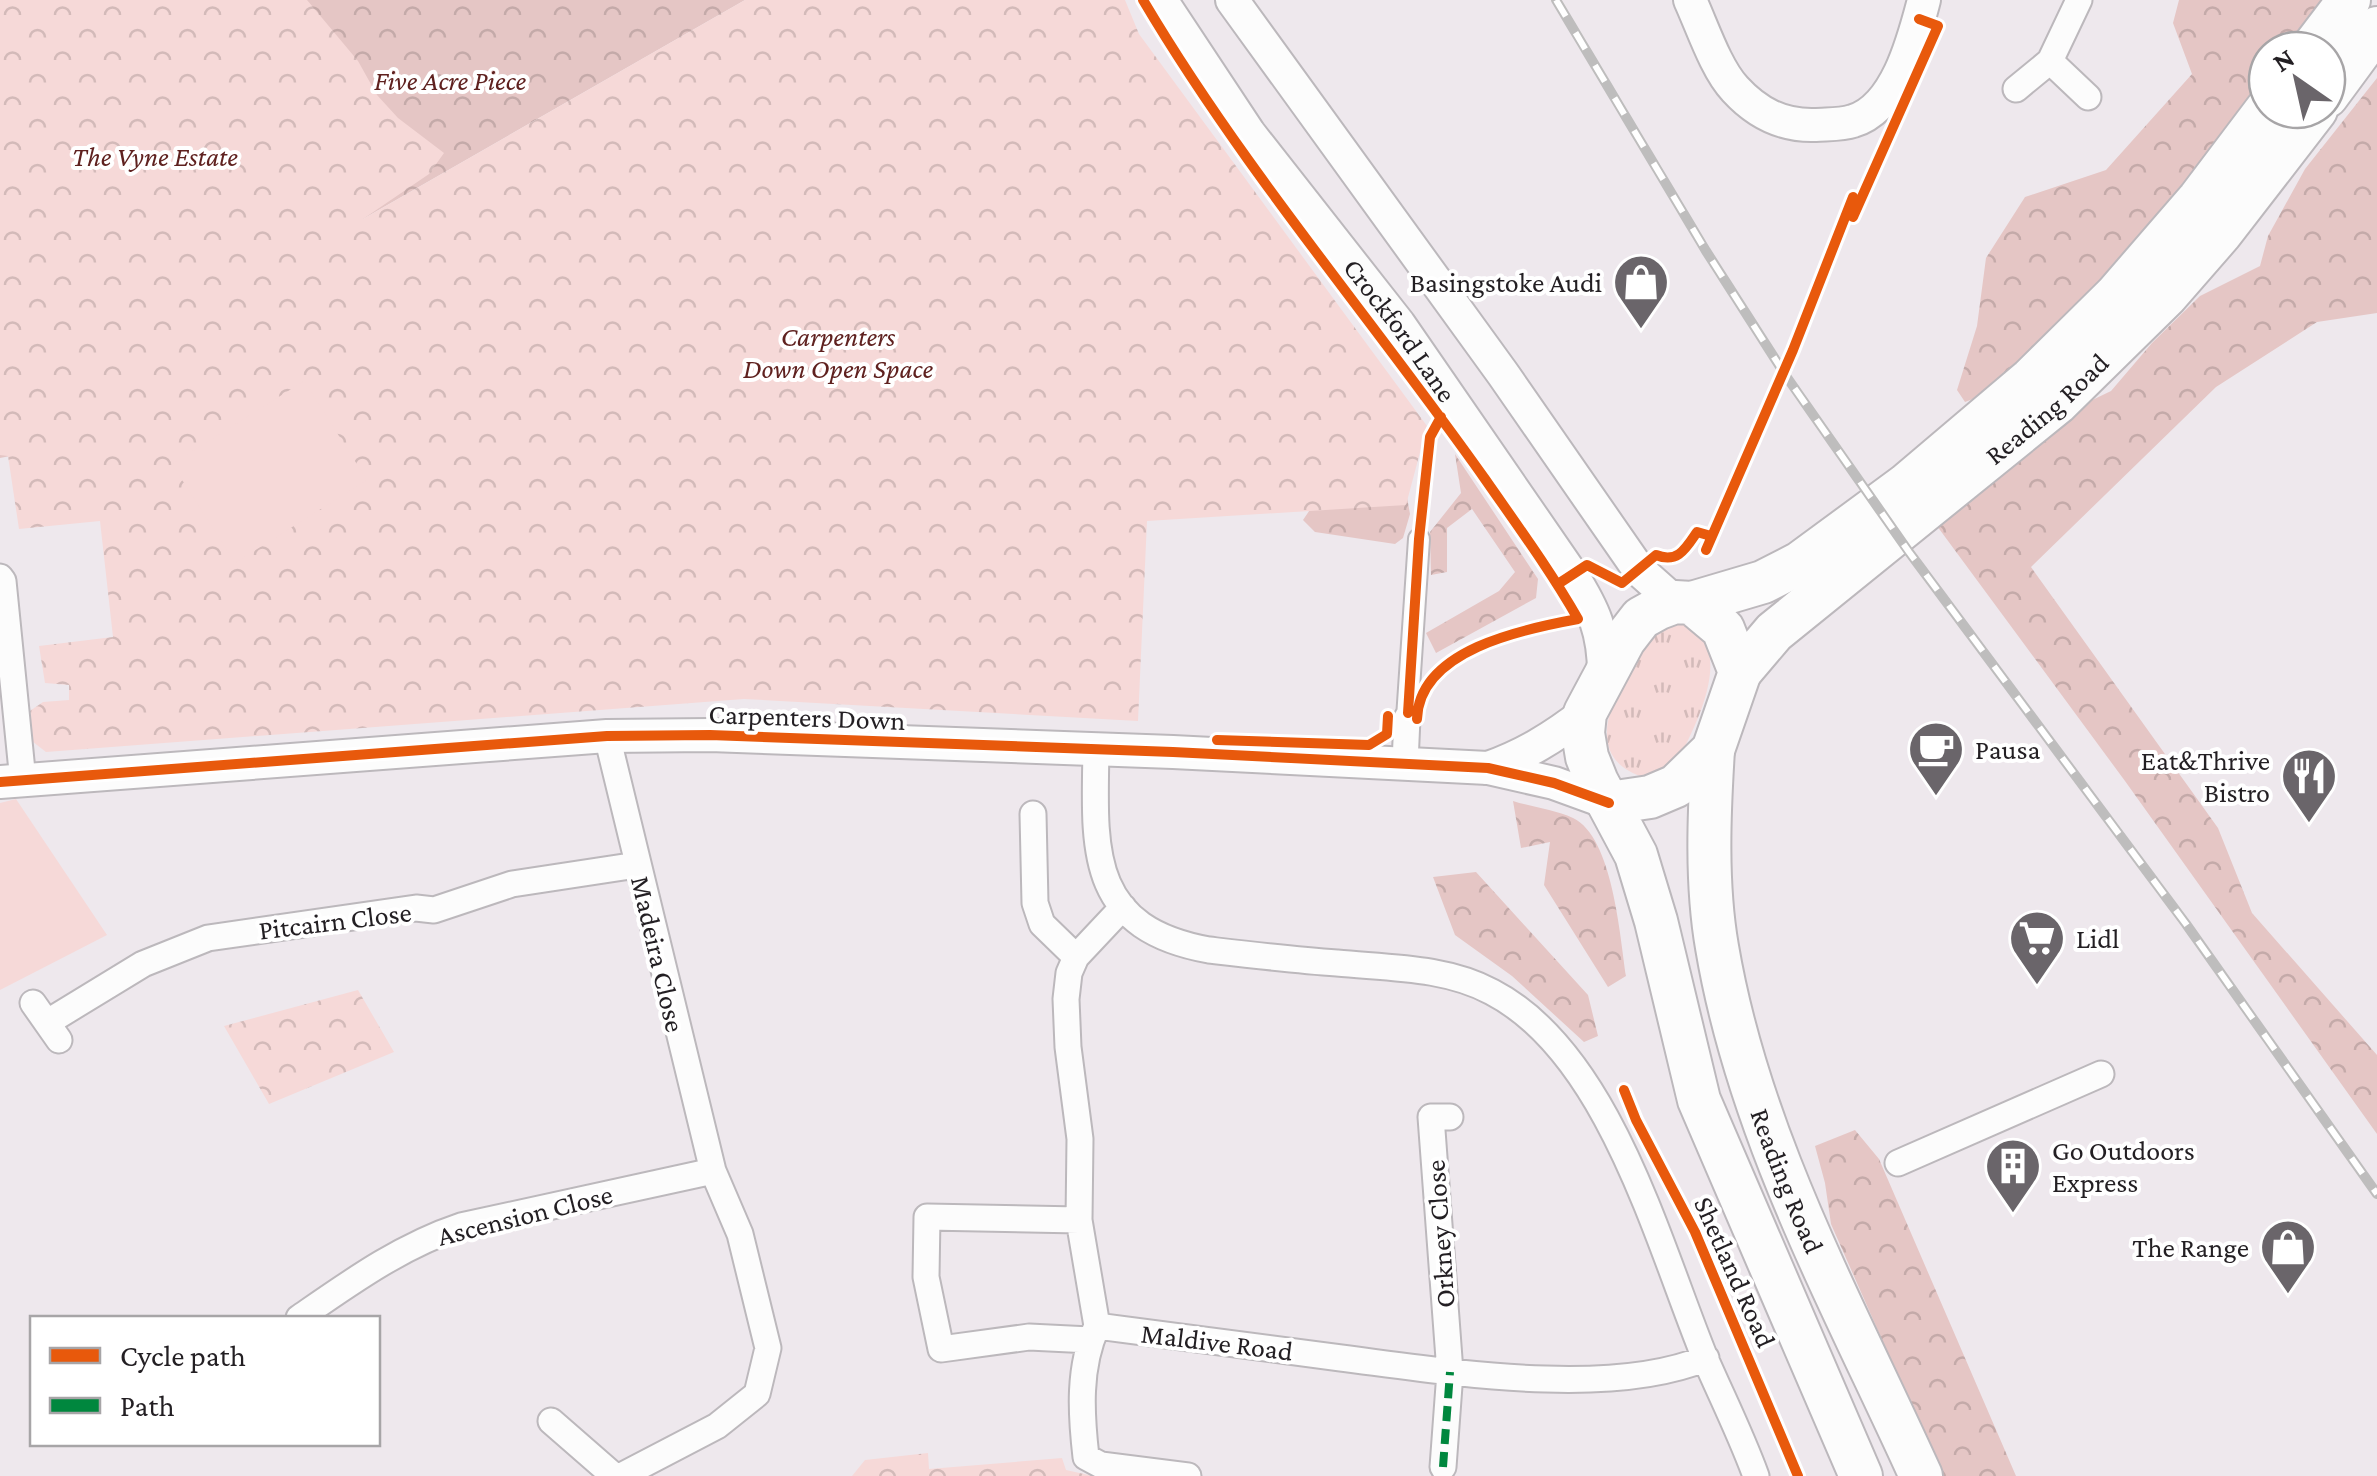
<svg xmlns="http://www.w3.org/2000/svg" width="2377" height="1476" font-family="'Crimson Pro',serif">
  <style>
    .grass { fill: url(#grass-tufts) }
    .forest { fill: url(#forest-crowns) }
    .park { fill: url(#park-crowns) }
    .garden { fill: #f6d9d8 }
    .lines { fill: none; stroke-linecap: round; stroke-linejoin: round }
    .pedestrian-casing { stroke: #bcb8bc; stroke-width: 24 }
    .minor-casing { stroke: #bcb8bc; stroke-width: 29 }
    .tertiary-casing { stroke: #bcb8bc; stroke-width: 36 }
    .trunk-casing { stroke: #bcb8bc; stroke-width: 46 }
    .pedestrian { stroke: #fcfcfc; stroke-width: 20 }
    .minor { stroke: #fcfcfc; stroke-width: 25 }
    .tertiary { stroke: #fcfcfc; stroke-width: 32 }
    .trunk { stroke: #fcfcfc; stroke-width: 42 }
    .rail-casing { stroke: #bebdbd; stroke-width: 10 }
    .rail { stroke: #fff; stroke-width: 6; stroke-dasharray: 19; stroke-linecap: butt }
    .quiet { stroke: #00873e; stroke-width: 8; stroke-dasharray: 15 8; stroke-linecap: butt }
    .cycleway-casing { stroke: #fff; stroke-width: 16 }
    .cycleway { stroke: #e8590c; stroke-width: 10 }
    .labels { text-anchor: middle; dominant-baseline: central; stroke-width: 8; stroke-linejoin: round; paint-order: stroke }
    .park-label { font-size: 28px; font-style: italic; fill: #5f211f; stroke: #fff }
    .poi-label { font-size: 28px; fill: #231f23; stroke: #fff; text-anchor: end }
    .street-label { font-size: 28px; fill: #231f23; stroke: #fff }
  </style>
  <defs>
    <pattern id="grass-tufts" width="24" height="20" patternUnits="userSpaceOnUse" patternTransform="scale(2.5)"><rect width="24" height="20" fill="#f6d9d8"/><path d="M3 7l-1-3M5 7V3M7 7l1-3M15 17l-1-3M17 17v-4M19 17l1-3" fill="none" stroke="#d3bab9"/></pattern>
    <pattern id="forest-crowns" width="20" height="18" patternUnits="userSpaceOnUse" patternTransform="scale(2.5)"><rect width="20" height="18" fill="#e5c6c5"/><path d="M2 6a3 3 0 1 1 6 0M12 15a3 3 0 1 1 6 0" fill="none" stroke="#c4aaa9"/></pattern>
    <pattern id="park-crowns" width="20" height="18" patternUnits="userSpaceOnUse" patternTransform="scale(2.5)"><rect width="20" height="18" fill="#f6d9d8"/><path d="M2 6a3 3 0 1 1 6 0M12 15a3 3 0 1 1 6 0" fill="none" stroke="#d3bab9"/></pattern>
  </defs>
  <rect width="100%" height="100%" fill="#eee8ed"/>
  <path class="grass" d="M1680,622c62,21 13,109 -6,146l-28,10c-80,-23 -17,-110 12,-150z"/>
  <path class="forest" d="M0,0h745l-513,294 -192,156 -40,8z
    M2179,0h144l-37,50h-19v25l-144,189 -126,126 -32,12 -8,-12 20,-64 9,-68 39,-61 81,-27 86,-96 -19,-51z
    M2377,78v235l-60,9 -101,65 -185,180 187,261 34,85 125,142v79l-252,-353 -188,-255 147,-122 27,-13 41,-48 48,-47 60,-30 8,-30 37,-67z
    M1455,454l83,125 -2,19 -100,55 -10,-20 73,-42 16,-19 -43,-63 -25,19v44l-16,3 -1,-43 31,-39z
    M1401,464l9,50 -7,24 -8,6 -80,-12 -12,-12 23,-34z
    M1513,801c19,6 42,9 60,17 40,19 47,119 53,158l-18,11 -64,-102 6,-43 -29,6z
    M1476,872l112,123 10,41 -14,6 -72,-66 -57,-41 -22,-58z
    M1855,1130l24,29 137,317h-74l-111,-252 -6,-41 -10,-37z"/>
  <path class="park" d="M0,0h307l51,61 19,34 21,23 46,35 -15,21 -66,45 382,-219h380l14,34 288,392 -21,79 -259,16 -9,200 -394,-22 -698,53 -18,-14 -1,-25 16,-11 26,-2v-15l-24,-2 -6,-37 74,-9 -13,-116 -81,8 -11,-73 -8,-1z
    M358,990l36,62 -125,52 -45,-78z
    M928,1453l1,16 133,-11 4,12 27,6h-241l13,-16z"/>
  <path class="garden" d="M304,381l63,99 -132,83 -63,-99z
    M16,799l91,136 -107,55v-187z"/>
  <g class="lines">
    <g class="pedestrian-casing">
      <path id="pedestrian" d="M1407,718l12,-179"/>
    </g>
    <g class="minor-casing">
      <path id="minor" d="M2050,61l38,36
        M2016,89l34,-28 29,-61
        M0,577l3,4 20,200
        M607,736l106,435 27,63 28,114 -11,46 -40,32 -96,50
        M1096,750c-2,101 -8,178 113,200 43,5 85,10 128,13 52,5 109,4 155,29 117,61 166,251 213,366 17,39 36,77 51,118
        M1405,763l2,-45
        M1033,814l2,89 7,21 34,33
        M33,1003l26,37
        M48,1022l95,-58 65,-26 208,-30 18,2 78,-26 125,-19
        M1898,1163l203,-89
        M1079,1220l-152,-3 -1,60 15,72 88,-12 61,3
        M299,1318c52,-36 102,-72 162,-92l252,-55
        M1097,1326c81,11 162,21 244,32 103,13 268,41 365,0
        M1097,1326l-18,-106 1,-81 -12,-92 -2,-48 3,-26 7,-16 47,-50
        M1097,1326c-19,41 -16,88 -11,131l15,8 87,11
        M551,1421l63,55
        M1443,1467l7,-95 -19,-255h19"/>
    </g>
    <g class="tertiary-casing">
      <g id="tertiary">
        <path id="s1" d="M1161,0l88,133 150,191 173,251c22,35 32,57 32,99"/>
        <path d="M1232,0l271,374 136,196 36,32"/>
        <path d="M1690,0c12,26 26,69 45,89 22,24 47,37 80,36 12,-1 26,0 38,-4 44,-13 61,-83 71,-121"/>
        <path d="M1488,768c37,-13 66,-31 97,-55"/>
        <path d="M0,782l607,-46 103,-1 463,17 315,16 66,15 55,20"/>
      </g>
    </g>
    <g class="trunk-casing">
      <g id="trunk">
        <path d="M2311,50l38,-50"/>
        <path d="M2327,96l50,-68"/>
        <path d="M1692,603l71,-21 37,-19 106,-78 125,-106 85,-84 83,-96 68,-90"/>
        <path id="s2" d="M1740,672l34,-40 283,-229 110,-108 54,-62 95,-123"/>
        <path id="s3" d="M1713,750c-4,63 -7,134 4,197 32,189 126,357 204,529"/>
        <path d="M1609,803l41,-6 26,-11 37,-36 27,-78 -17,-43 -31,-26 -17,-1 -16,6 -18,10 -17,22 -39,73 -2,20 4,24 10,25 39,73 20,66 43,179 162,376"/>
      </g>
    </g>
    <use href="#pedestrian" class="pedestrian"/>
    <use href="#minor" class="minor"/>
    <use href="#tertiary" class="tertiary"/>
    <use href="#trunk" class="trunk"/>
    <g class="rail-casing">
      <path id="rail" d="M1556,0l150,251 80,125 123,176 277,372 191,270"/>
    </g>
    <use href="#rail" class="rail"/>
    <path class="quiet" d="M1443,1467l7,-95"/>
    <g class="cycleway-casing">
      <path id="cycleway" d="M1143,0c100,169 229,319 342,479 32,46 65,91 93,140 -55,10 -159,31 -161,100
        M1853,217l85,-191 -19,-7
        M1706,550l87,-200 60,-153
        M1558,584l29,-19 35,18 34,-28c22,9 30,-7 41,-23l14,4
        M1408,713l11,-174 11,-102 11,-20
        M1217,740l152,5 18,-11 1,-18
        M0,782l607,-46 103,-1 463,17 315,16 66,15 55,20
        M1624,1090l12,30 59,112 103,244"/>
    </g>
    <use href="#cycleway" class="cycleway"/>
  </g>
  <defs>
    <g id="shop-pin" transform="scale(2.875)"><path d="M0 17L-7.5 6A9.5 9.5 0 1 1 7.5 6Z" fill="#6a656a" stroke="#fff"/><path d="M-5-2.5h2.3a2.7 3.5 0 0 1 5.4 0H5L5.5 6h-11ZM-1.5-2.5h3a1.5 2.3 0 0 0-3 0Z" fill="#fff"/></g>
    <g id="cafe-pin" transform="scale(2.875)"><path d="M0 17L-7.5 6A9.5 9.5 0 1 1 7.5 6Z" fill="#6a656a" stroke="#fff"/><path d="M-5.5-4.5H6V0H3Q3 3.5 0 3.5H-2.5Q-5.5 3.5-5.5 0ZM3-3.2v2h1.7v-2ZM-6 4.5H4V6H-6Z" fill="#fff"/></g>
    <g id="restaurant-pin" transform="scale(2.875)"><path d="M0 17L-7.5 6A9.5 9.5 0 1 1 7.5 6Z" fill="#6a656a" stroke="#fff"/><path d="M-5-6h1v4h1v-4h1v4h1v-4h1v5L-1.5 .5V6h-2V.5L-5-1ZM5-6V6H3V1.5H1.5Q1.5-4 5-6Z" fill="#fff"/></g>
    <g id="supermarket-pin" transform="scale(2.875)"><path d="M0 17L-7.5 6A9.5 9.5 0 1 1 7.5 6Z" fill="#6a656a" stroke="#fff"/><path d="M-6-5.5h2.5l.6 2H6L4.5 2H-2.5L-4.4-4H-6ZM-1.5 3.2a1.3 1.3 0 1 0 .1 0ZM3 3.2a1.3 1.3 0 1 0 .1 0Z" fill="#fff"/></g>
    <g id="building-pin" transform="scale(2.875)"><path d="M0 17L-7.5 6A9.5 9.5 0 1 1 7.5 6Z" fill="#6a656a" stroke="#fff"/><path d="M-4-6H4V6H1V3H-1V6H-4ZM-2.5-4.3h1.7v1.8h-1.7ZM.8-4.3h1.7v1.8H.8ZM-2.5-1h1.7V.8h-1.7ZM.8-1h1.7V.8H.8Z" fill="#fff"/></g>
  </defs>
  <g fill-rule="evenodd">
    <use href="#shop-pin" x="1641" y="282"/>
    <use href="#cafe-pin" x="1936" y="749"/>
    <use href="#restaurant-pin" x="2309" y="776"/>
    <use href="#supermarket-pin" x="2037" y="938"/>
    <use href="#building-pin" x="2013" y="1166"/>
    <use href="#shop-pin" x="2288" y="1247"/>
  </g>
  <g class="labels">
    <g class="park-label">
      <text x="450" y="80">Five Acre Piece</text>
      <text x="155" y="156">The Vyne Estate</text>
      <text x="838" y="336">Carpenters<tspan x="838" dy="32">Down Open Space</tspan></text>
    </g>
    <g class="poi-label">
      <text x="1602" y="282">Basingstoke Audi</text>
      <text x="1975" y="749" text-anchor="start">Pausa</text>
      <text x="2270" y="760">Eat&amp;Thrive<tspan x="2270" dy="32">Bistro</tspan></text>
      <text x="2076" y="938" text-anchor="start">Lidl</text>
      <text x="2052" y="1150" text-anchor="start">Go Outdoors<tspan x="2052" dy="32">Express</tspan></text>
      <text x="2249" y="1247">The Range</text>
    </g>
    <g class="street-label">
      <text stroke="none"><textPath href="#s1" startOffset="408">Crockford Lane</textPath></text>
      <text stroke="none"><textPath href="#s2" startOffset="405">Reading Road</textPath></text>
      <text transform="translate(807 717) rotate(2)">Carpenters Down</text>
      <text transform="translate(335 921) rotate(-7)">Pitcairn Close</text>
      <text transform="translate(658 954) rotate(77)">Madeira Close</text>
      <text stroke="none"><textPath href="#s3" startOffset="442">Reading Road</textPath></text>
      <text transform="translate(525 1215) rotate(-14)">Ascension Close</text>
      <text transform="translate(1440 1234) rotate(-94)">Orkney Close</text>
      <text transform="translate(1735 1272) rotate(66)">Shetland Road</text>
      <text transform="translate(1217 1342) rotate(7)">Maldive Road</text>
    </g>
  </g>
  <rect x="30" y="1316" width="350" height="130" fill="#ffffff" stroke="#a7a5a7" stroke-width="2.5"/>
  <rect x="50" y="1348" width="50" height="15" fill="#e8590c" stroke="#a7a5a7" stroke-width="2.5"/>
  <text x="120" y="1366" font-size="30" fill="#231f23">Cycle path</text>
  <rect x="50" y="1398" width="50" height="15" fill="#00873e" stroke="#a7a5a7" stroke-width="2.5"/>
  <text x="120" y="1416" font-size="30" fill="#231f23">Path</text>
  <g transform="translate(2297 80) rotate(326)"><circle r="48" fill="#ffffff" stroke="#a7a5a7" stroke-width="2.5"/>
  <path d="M0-8L18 38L0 25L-18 38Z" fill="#6a656a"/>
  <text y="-15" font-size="28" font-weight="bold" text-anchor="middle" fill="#231f23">N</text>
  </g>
</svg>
